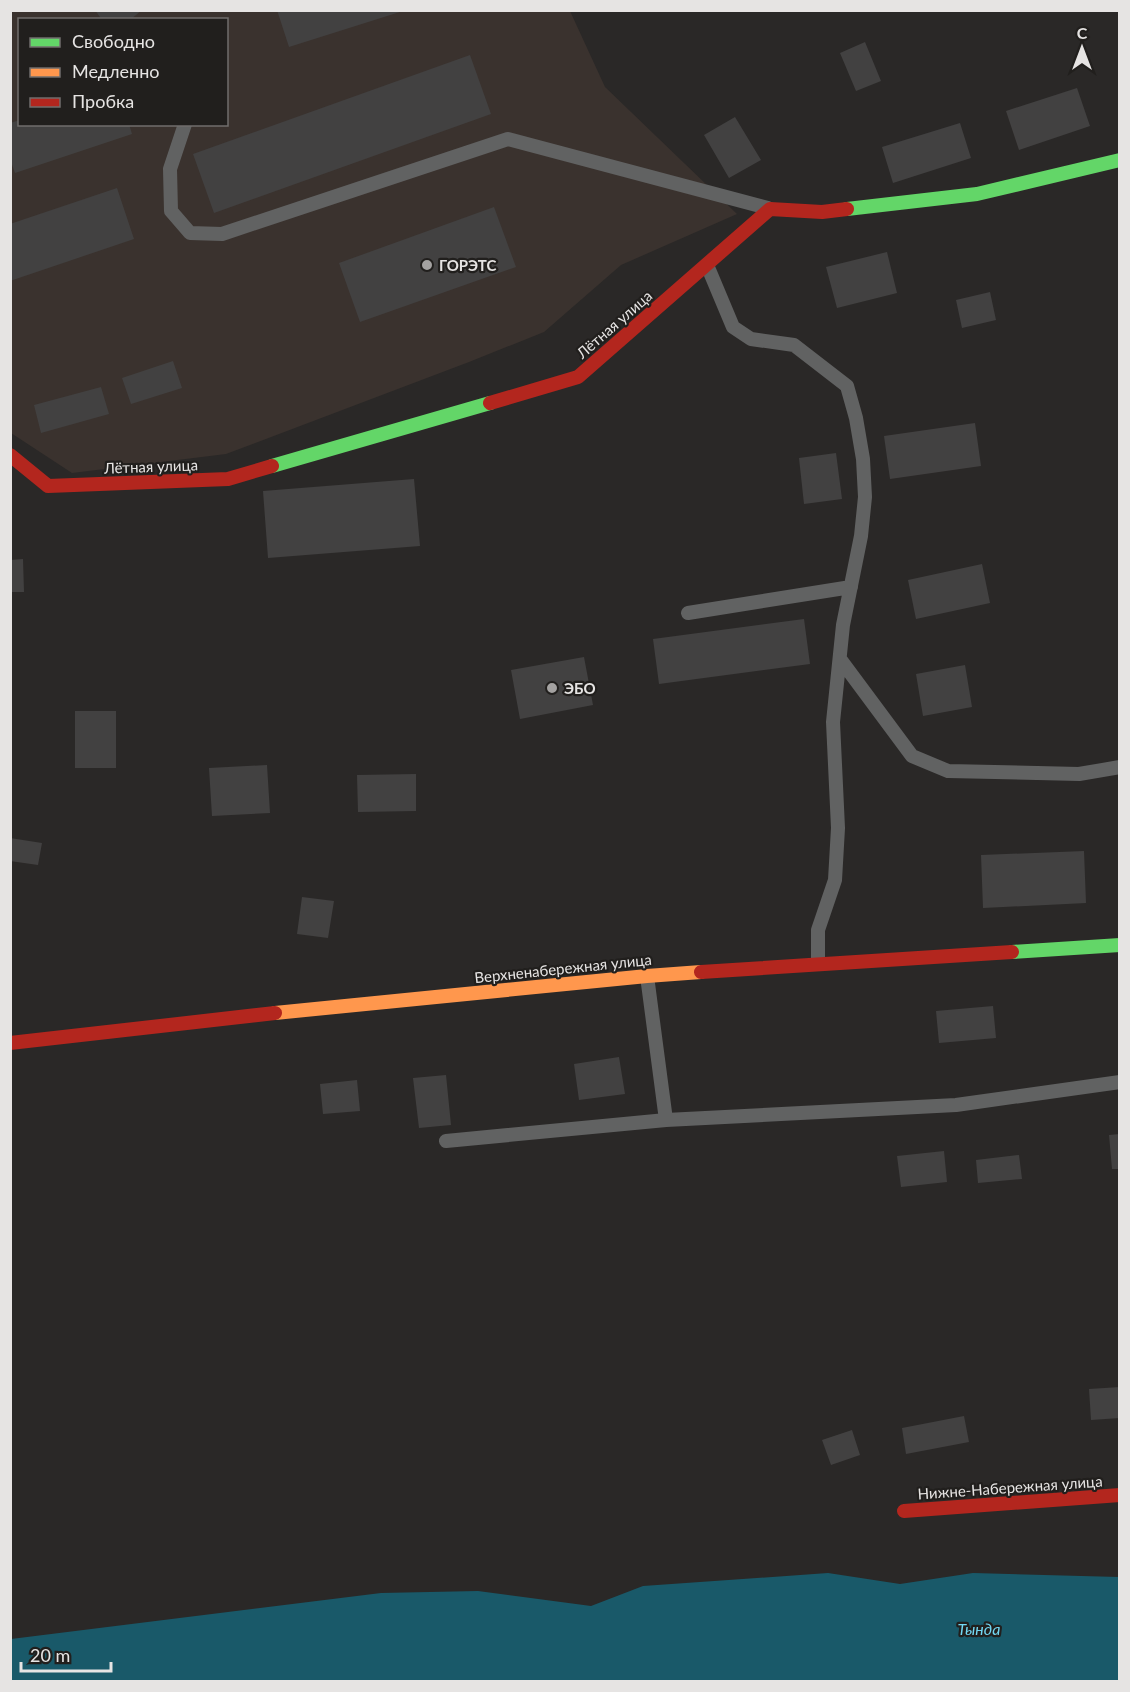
<svg xmlns="http://www.w3.org/2000/svg" width="1130" height="1692" font-family="Lato,sans-serif">
  <style>
    .built { fill: #3a322e; fill-rule: evenodd }
    .water { fill: #195969 }
    .building { fill: #424141 }
    .lines { fill: none; stroke-linecap: round; stroke-linejoin: round }
    .lane { stroke: #616262; stroke-width: 14 }
    .fast { stroke: #63d668; stroke-width: 14 }
    .slow { stroke: #ff974d; stroke-width: 14 }
    .jam { stroke: #b3261e; stroke-width: 14 }
    .poi-dot { fill: #a4a2a1; stroke: #211f1d; stroke-width: 2 }
    .labels { text-anchor: middle; dominant-baseline: central; stroke-width: 4.5; stroke-linejoin: round; paint-order: stroke }
    .poi-label { font-size: 15px; font-weight: bold; fill: #e6e4e3; stroke: #211f1d; text-anchor: start }
    .street-label { font-size: 15px; fill: #e6e4e3; stroke: #211f1d }
    .water-label { font-size: 16px; font-style: italic; fill: #72d7f2; stroke: #211f1d }
  </style>
  <rect width="100%" height="100%" fill="#2a2827"/>
  <path class="built" d="M10,11h560l35,76 132,127 -116,51 -77,67 -75,30 -243,92 -154,19 -61,-40zM20,20h206v104h-206z"/>
  <path class="water" d="M828,1573l72,11 73,-11 146,4v104h-1108v-42l370,-46 97,-2 113,15 52,-20z"/>
  <path class="building" d="M95,10h47l-12,10h-28z
    M277,10h126v1l-114,36z
    M865,42l16,39 -25,10 -16,-38z
    M470,55l21,59 -277,99 -21,-59z
    M1077,88l13,38 -71,24 -13,-39z
    M735,117l26,43 -32,18 -25,-43z
    M20,120v4h109l3,10 -117,39 -5,-14v-36z
    M960,123l11,35 -78,25 -11,-36z
    M117,188l17,51 -124,42v-57z
    M494,207l22,60 -156,55 -21,-59z
    M887,252l10,41 -60,15 -11,-41z
    M990,292l6,28 -34,8 -6,-28z
    M173,361l9,27 -51,16 -9,-26z
    M101,387l8,27 -68,19 -7,-28z
    M975,423l6,43 -91,13 -6,-43z
    M836,453l6,46 -38,5 -5,-46z
    M414,479l6,67 -152,12 -5,-67z
    M23,559l1,33h-14v-32z
    M982,564l8,39 -74,16 -8,-39z
    M804,619l6,45 -151,20 -6,-45z
    M584,657l9,48 -73,14 -9,-49z
    M965,665l7,42 -49,9 -7,-42z
    M75,711h41v57h-41z
    M267,765l3,48 -58,3 -3,-48z
    M416,774v37l-58,1 -1,-37z
    M10,838l32,5 -4,22 -28,-4z
    M1084,851l2,52 -103,5 -2,-53z
    M302,897l32,4 -6,37 -31,-4z
    M993,1006l3,32 -57,5 -3,-32z
    M619,1057l6,37 -46,6 -5,-36z
    M446,1075l5,50 -32,3 -6,-50z
    M357,1080l3,31 -37,3 -3,-30z
    M1120,1134v35h-8l-3,-34z
    M944,1151l3,31 -46,5 -4,-31z
    M1019,1155l3,24 -44,4 -2,-23z
    M1120,1387v31l-29,2 -2,-31z
    M964,1416l5,26 -63,12 -4,-26z
    M852,1430l8,25 -29,10 -9,-25z"/>
  <g class="lines">
    <path class="lane" d="M185,124l-15,45 1,42 19,22 32,1 286,-95 260,69
      M707,265l26,62 18,12 43,6 53,41 9,32 7,41 2,38 -4,39 -18,89 -10,97 5,106 -3,52 -17,50v33
      M688,613l163,-26
      M840,659l72,97 36,15 131,3 41,-7
      M666,1120l290,-15 164,-23
      M446,1141l220,-21 -19,-144"/>
    <path class="fast" d="M847,209l130,-15 143,-34
      M272,466l218,-63
      M1012,952l108,-7"/>
    <path class="slow" d="M275,1013l372,-37 54,-4"/>
    <path class="jam" d="M490,403l88,-26 192,-168 52,3 25,-3
      M10,455l38,31 180,-7 44,-13
      M701,972l311,-20
      M10,1043l265,-30
      M904,1511l216,-16"/>
  </g>
  <g class="poi-dot">
    <circle cx="427" cy="265" r="6"/>
    <circle cx="552" cy="688" r="6"/>
  </g>
  <g class="labels">
    <g class="poi-label">
      <text x="439" y="265">ГОРЭТС</text>
      <text x="564" y="688">ЭБО</text>
    </g>
    <g class="street-label">
      <text transform="translate(614 324) rotate(-41)">Лётная улица</text>
      <text transform="translate(151 466) rotate(-2)">Лётная улица</text>
      <text transform="translate(563 968) rotate(-6)">Верхненабережная улица</text>
      <text transform="translate(1010 1487) rotate(-4)">Нижне-Набережная улица</text>
    </g>
    <g class="water-label">
      <text x="979" y="1628">Тында</text>
    </g>
  </g>
  <rect width="1130" height="1692" fill="none" stroke="#e6e4e3" stroke-width="24"/>
  <rect x="18" y="18" width="210" height="108" fill="#211f1d" stroke="#706e6c" stroke-width="1.5"/>
  <rect x="30" y="38" width="30" height="9" fill="#63d668" stroke="#706e6c" stroke-width="1.5"/>
  <text x="72" y="48" font-size="18" fill="#e6e4e3">Свободно</text>
  <rect x="30" y="68" width="30" height="9" fill="#ff974d" stroke="#706e6c" stroke-width="1.5"/>
  <text x="72" y="78" font-size="18" fill="#e6e4e3">Медленно</text>
  <rect x="30" y="98" width="30" height="9" fill="#b3261e" stroke="#706e6c" stroke-width="1.5"/>
  <text x="72" y="108" font-size="18" fill="#e6e4e3">Пробка</text>
  <g transform="translate(1082 48)" stroke="#211f1d" stroke-width="4.5" paint-order="stroke">
  <path d="M0-4.5L10 22L0 15L-10 22Z" fill="#e6e4e3"/>
  <text y="-9" font-size="16" font-weight="bold" text-anchor="middle" fill="#e6e4e3">С</text>
  </g>
  <path d="M21 1662v9h90v-9" fill="none" stroke="#e6e4e3" stroke-width="3"/>
  <text x="30" y="1662" font-size="18" fill="#e6e4e3" stroke="#211f1d" stroke-width="4.5" paint-order="stroke">20 m</text>
</svg>
